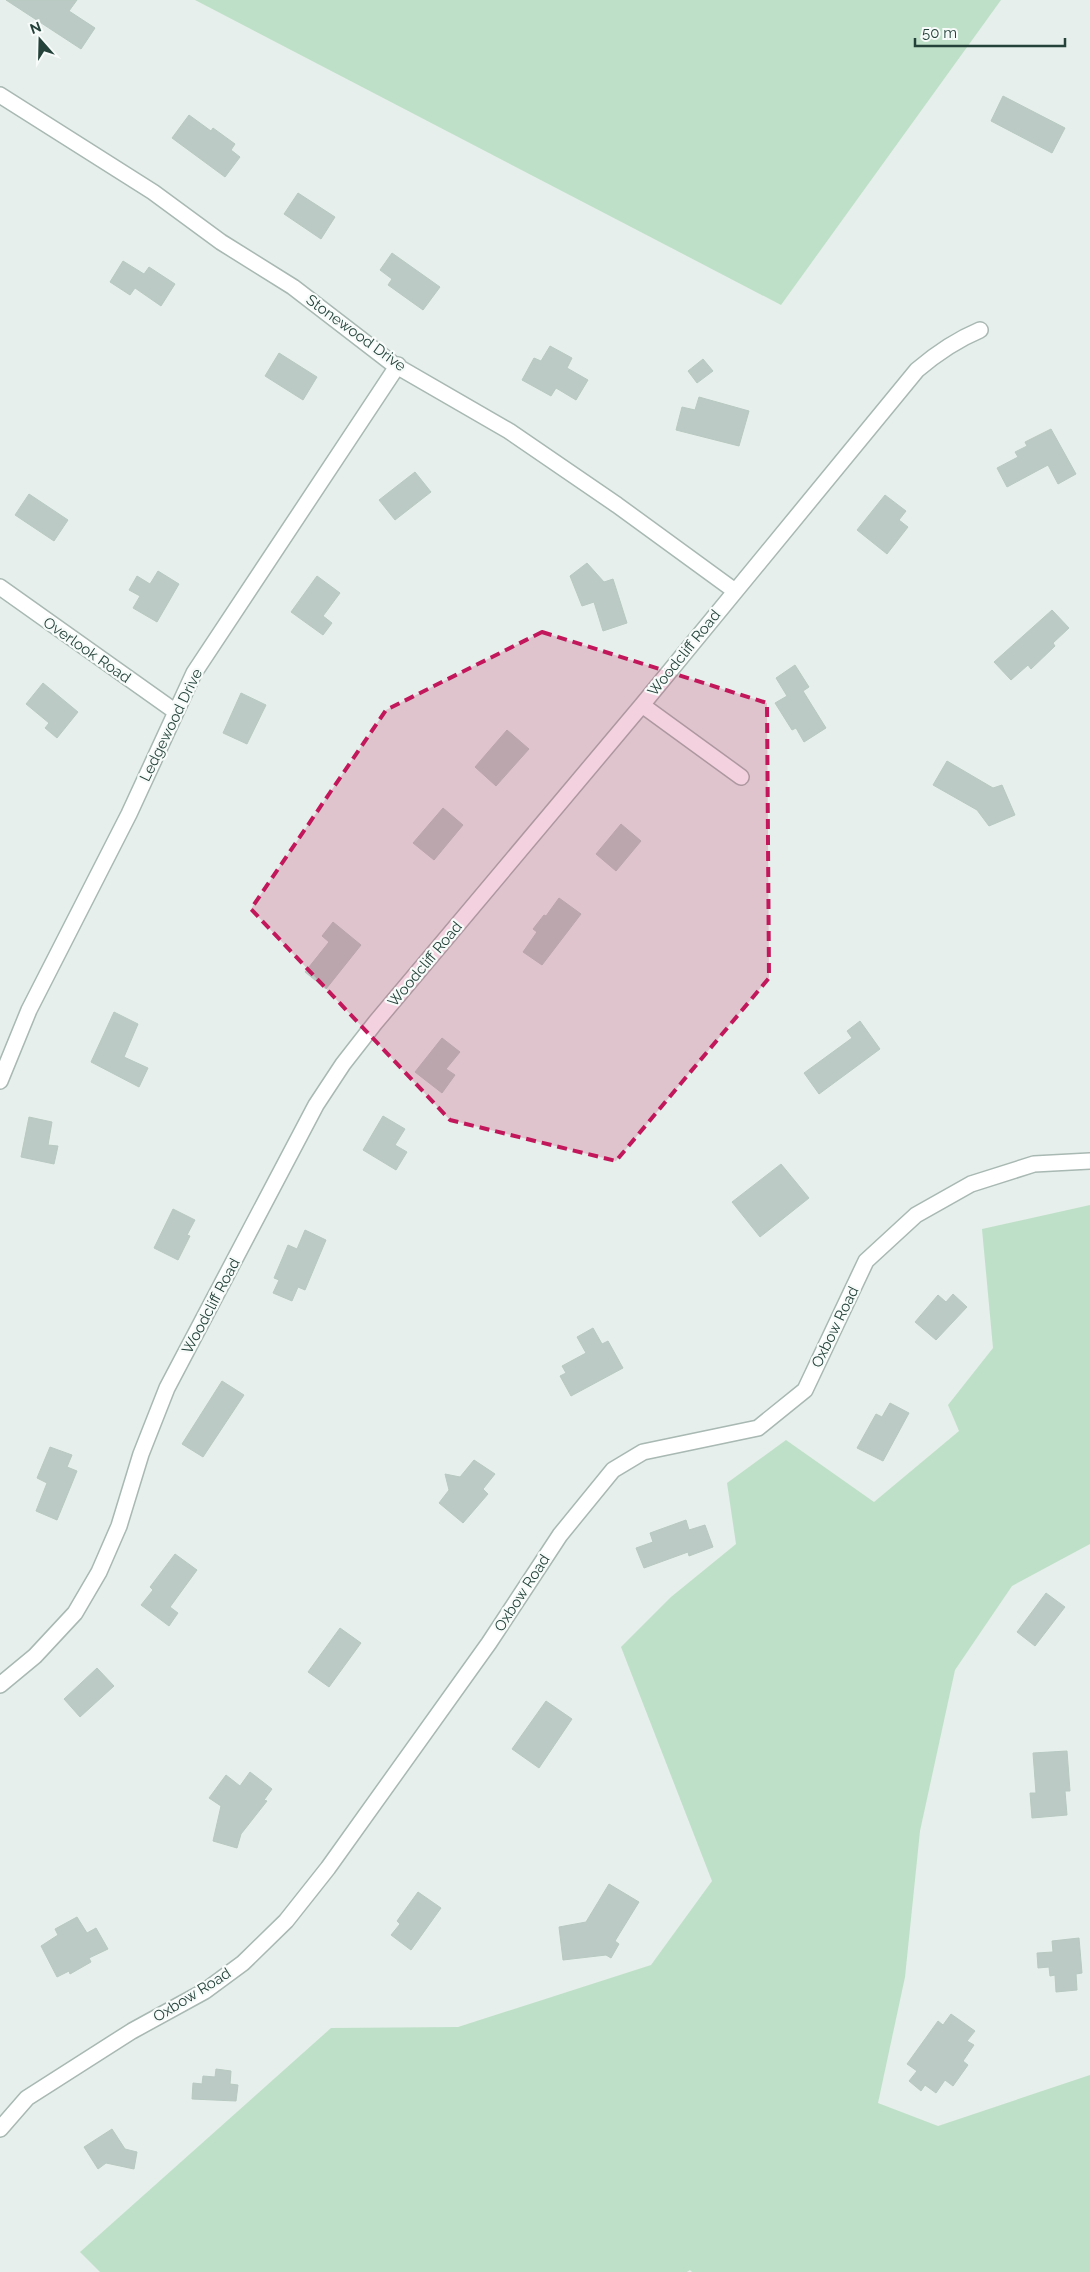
<svg xmlns="http://www.w3.org/2000/svg" width="1090" height="2272" font-family="Raleway,sans-serif">
  <style>
    .green { fill: #bfe0c8 }
    .building { fill: #bbcac4; stroke: #b8c9c2 }
    .lines { fill: none; stroke-linecap: round; stroke-linejoin: round }
    .street-casing { stroke: #a8b8b2; stroke-width: 18 }
    .street { stroke: #fff; stroke-width: 15 }
    .marked { fill: #c2185b; fill-opacity: 0.2; stroke: #c2185b; stroke-width: 4; stroke-dasharray: 10 6; stroke-linejoin: round }
    .labels { text-anchor: middle; dominant-baseline: central; stroke-width: 4.5; stroke-linejoin: round; paint-order: stroke }
    .street-label { font-size: 15px; fill: #24423a; stroke: #f7fbf9 }
  </style>
  <rect width="100%" height="100%" fill="#e6efeb"/>
  <path class="green" d="M195,0h806l-220,305z
    M1090,1205v339l-78,42 -57,84 -35,161 -15,146 -27,126 60,23 152,-51v197h-398l-2,-2 -3,2h-587l-20,-20 251,-224 127,-1 193,-62 61,-84 -91,-234 50,-50 65,-53 -9,-61 59,-43 88,62 85,-71 -11,-26 45,-57 -11,-119z"/>
  <path class="building" d="M6,0h71l-8,11 26,17 -14,21z
    M1003,96l62,32 -13,25 -61,-32z
    M189,115l22,16 2,-3 22,16 -4,6 9,7 -15,20 -53,-39z
    M298,193l37,24 -14,22 -37,-25z
    M392,253l48,34 -17,23 -35,-25 4,-6 -12,-9z
    M123,261l21,13 5,-7 26,17 -14,22 -26,-18 -5,7 -20,-13z
    M550,346l22,12 -5,10 21,12 -12,20 -20,-12 -5,8 -29,-16 12,-22 7,3z
    M279,353l38,24 -14,23 -38,-24z
    M703,359l10,12 -16,12 -9,-12z
    M699,397l50,14 -10,35 -63,-16 6,-23 13,3z
    M1051,429l25,45 -18,10 -10,-19 -41,22 -10,-19 21,-11 -3,-5 12,-6 -2,-4z
    M415,472l16,20 -36,28 -16,-20z
    M29,494l39,26 -14,21 -39,-26z
    M885,495l21,16 -7,9 9,7 -21,27 -30,-24z
    M587,563l17,19 9,-3 14,44 -24,8 -9,-29 -12,4 -12,-30z
    M158,571l21,13 -22,38 -24,-14 7,-12 -11,-6 8,-14 13,8z
    M317,576l23,17 -17,23 9,7 -9,12 -32,-23z
    M1052,610l17,18 -16,15 2,3 -24,23 -3,-4 -17,15 -17,-18z
    M795,665l14,22 -6,4 23,37 -22,14 -8,-14 -4,2 -17,-27 12,-7 -11,-18z
    M43,683l35,29 -21,26 -12,-10 4,-5 -23,-19z
    M241,693l25,12 -19,39 -24,-11z
    M507,730l22,19 -33,37 -21,-19z
    M947,761l46,27 9,-3 13,30 -26,11 -12,-16 -44,-25z
    M443,808l20,17 -29,35 -21,-17z
    M621,824l20,17 -25,30 -20,-17z
    M559,898l22,16 -39,51 -19,-13 14,-20 -4,-3 11,-14 2,1z
    M333,922l28,23 -35,44 -21,-17 24,-30 -7,-6z
    M114,1012l24,12 -14,33 24,11 -9,19 -48,-25z
    M860,1021l20,28 -61,45 -15,-21 48,-35 -5,-7z
    M442,1038l18,14 -14,17 9,6 -13,18 -27,-21z
    M383,1116l22,13 -10,16 12,7 -11,18 -33,-20z
    M29,1117l23,5 -4,23 10,1 -4,18 -33,-7z
    M781,1164l28,34 -49,39 -28,-35z
    M173,1209l22,11 -8,15 3,1 -12,24 -24,-12z
    M305,1230l21,10 -21,50 -7,-3 -6,14 -19,-8 6,-13 -5,-2 14,-33 9,4z
    M953,1294l14,13 -31,33 -21,-18 23,-27 8,7z
    M593,1328l9,16 6,-3 15,27 -52,28 -11,-20 6,-3 -4,-7 24,-13 -9,-16z
    M222,1381l22,14 -41,62 -21,-13z
    M890,1403l19,10 -26,48 -26,-13 19,-34 6,3z
    M50,1447l22,8 -5,12 10,4 -20,49 -21,-9 11,-28 -10,-5z
    M474,1460l21,14 -12,15 5,5 -25,29 -24,-20 10,-13 -4,-16 15,3z
    M686,1520l3,10 16,-5 8,22 -24,9 -1,-4 -44,16 -8,-20 17,-6 -3,-9z
    M175,1554l22,16 -27,37 8,6 -9,13 -28,-21 12,-15 -3,-3z
    M1046,1593l19,14 -30,39 -18,-14z
    M340,1628l21,15 -32,44 -21,-15z
    M97,1668l17,18 -34,31 -16,-18z
    M546,1701l26,18 -33,49 -27,-19z
    M1067,1751l3,40h-5l2,24 -35,3 -2,-25h6l-3,-40z
    M250,1772l22,17 -8,11 3,1 -26,33 -4,14 -24,-7 8,-35 -12,-8 17,-23 14,11z
    M609,1884l30,18 -24,39 4,3 -8,14 -5,-3 -43,5 -4,-33 27,-5z
    M418,1892l23,16 -30,42 -20,-15 9,-11 -3,-3z
    M77,1917l10,16 9,-5 12,21 -19,9 2,4 -21,12 -1,-3 -12,6 -16,-31 17,-11 -3,-6z
    M1079,1938l3,35 -6,1 1,16 -21,2 -1,-17 -5,1 -1,-9 -11,1 -1,-15 16,-1 -1,-11z
    M951,2014l24,17 -8,10 7,4 -11,16 5,4 -15,21 -8,-6 -9,13 -11,-8 -4,6 -12,-10 8,-10 -10,-7 31,-43 5,4z
    M216,2069l15,2 -1,13 8,1 -2,16 -44,-2 1,-16 9,1 1,-8 12,1z
    M112,2129l13,20 12,3 -3,17 -28,-6 -8,6 -14,-22z"/>
  <g class="lines">
    <g class="street-casing">
      <path id="street" d="M0,95l153,97 68,50 72,45 100,77 116,67 108,74 118,86
        M0,587l176,125
        M642,705l99,72
        M0,1081l29,-71 100,-196 65,-141 204,-308
        M0,1685l35,-29 40,-43 24,-41 20,-46 22,-72 26,-66 149,-283 27,-41 32,-41 267,-318 275,-335c20,-17 39,-30 63,-40
        M0,2129l27,-31 105,-67 73,-40 38,-28 43,-42 42,-53 161,-225 71,-108 53,-65 30,-18 115,-24 47,-38 61,-129 50,-46 55,-31 63,-20 56,-3"/>
    </g>
    <use href="#street" class="street"/>
  </g>
  <path class="marked" d="M542,632l225,71 2,275 -153,183 -166,-41 -199,-211 135,-199z"/>
  <g class="labels">
    <g class="street-label">
      <text transform="translate(356 333) rotate(36)">Stonewood Drive</text>
      <text transform="translate(87 650) rotate(35)">Overlook Road</text>
      <text transform="translate(684 653) rotate(-51)">Woodcliff Road</text>
      <text transform="translate(171 725) rotate(-64)">Ledgewood Drive</text>
      <text transform="translate(425 964) rotate(-50)">Woodcliff Road</text>
      <text transform="translate(211 1306) rotate(-62)">Woodcliff Road</text>
      <text transform="translate(835 1327) rotate(-64)">Oxbow Road</text>
      <text transform="translate(522 1593) rotate(-57)">Oxbow Road</text>
      <text transform="translate(192 1995) rotate(-32)">Oxbow Road</text>
    </g>
  </g>
  <g transform="translate(40 40) rotate(340)" stroke="#f7fbf9" stroke-width="4" paint-order="stroke">
  <path d="M0-4L9 19L0 12L-9 19Z" fill="#24423a"/>
  <text y="-8" font-size="14" font-weight="bold" text-anchor="middle" fill="#24423a">N</text>
  </g>
  <path d="M915 38v8h150v-8" fill="none" stroke="#24423a" stroke-width="2.5"/>
  <text x="922" y="38" font-size="15" fill="#24423a" stroke="#f7fbf9" stroke-width="4" paint-order="stroke">50 m</text>
</svg>
